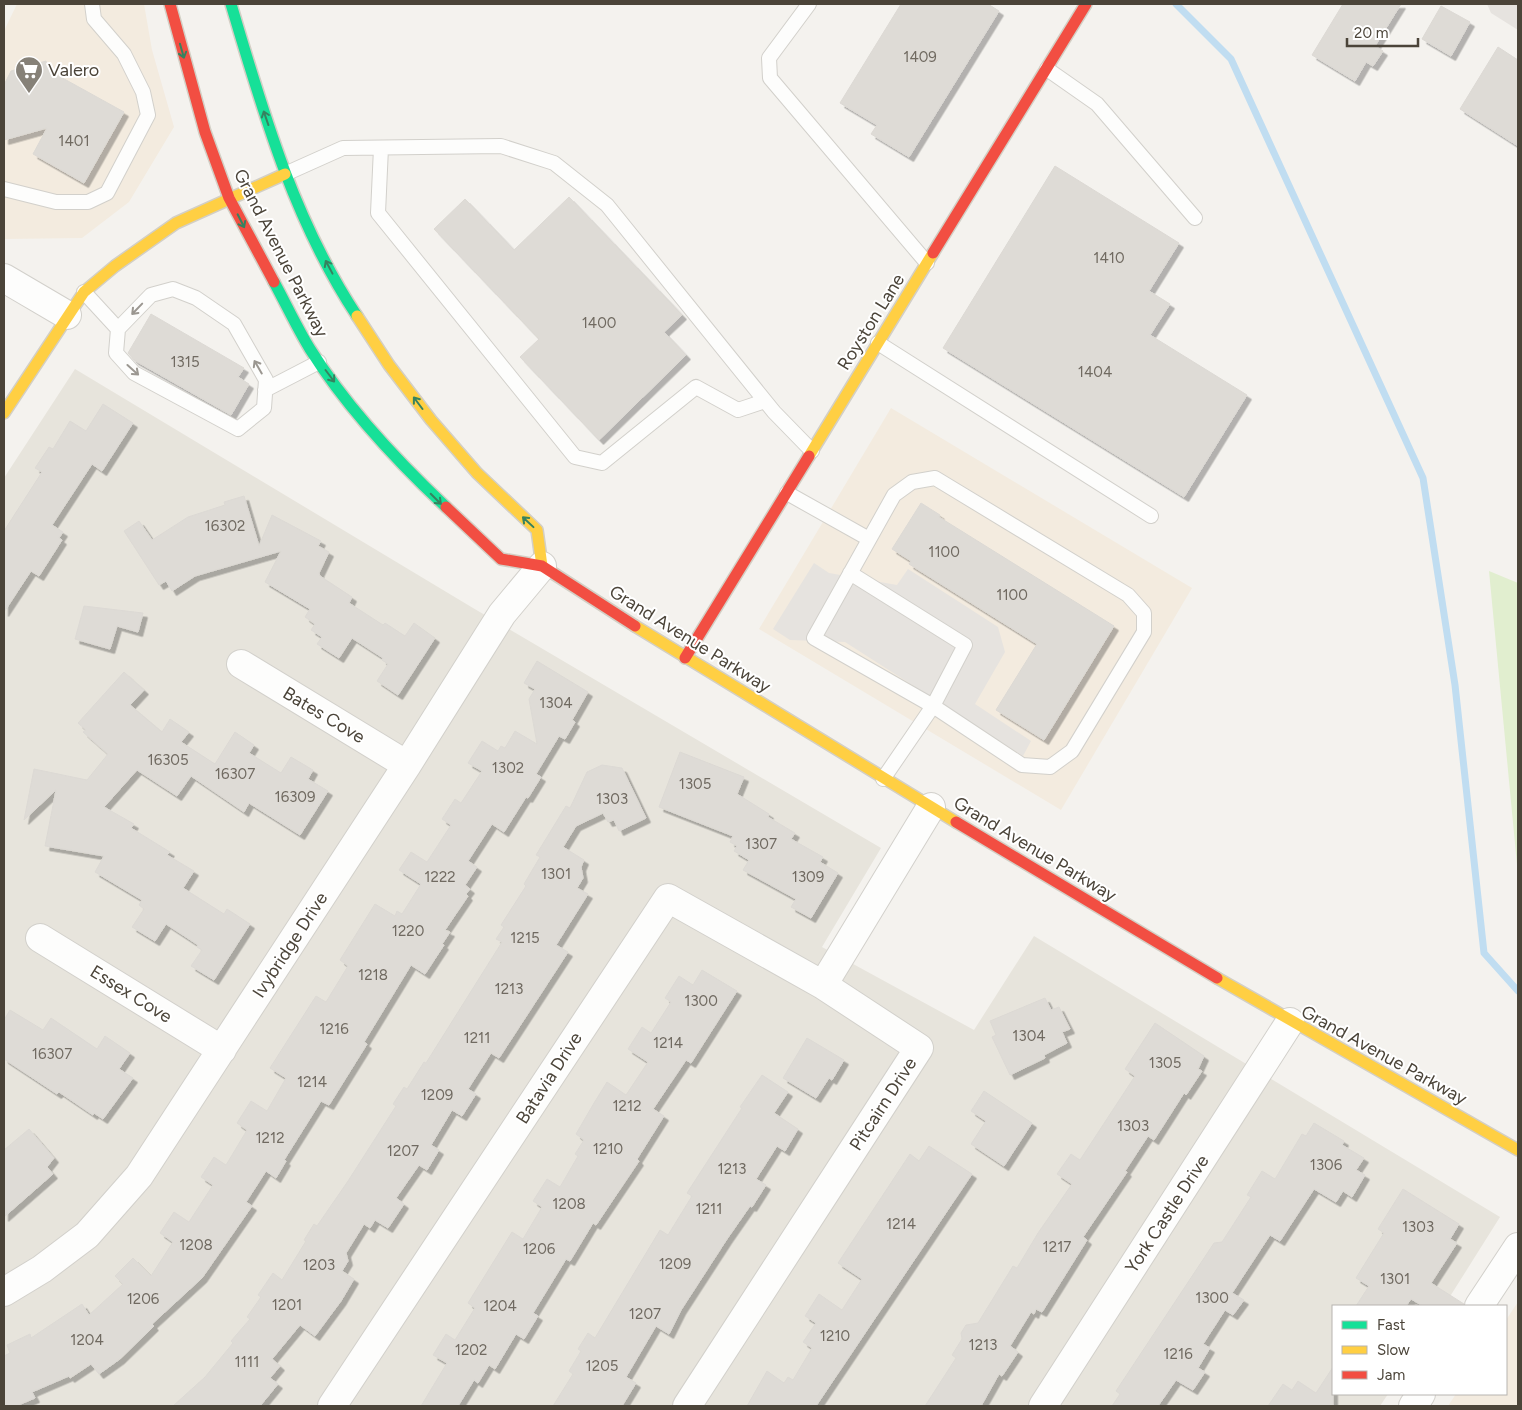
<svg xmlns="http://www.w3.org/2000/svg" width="1522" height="1410" font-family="Figtree,sans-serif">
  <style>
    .residential { fill: #e7e4dc }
    .commercial { fill: #f3ebdf }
    .green { fill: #e1eecf }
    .parking { fill: #e6e3df }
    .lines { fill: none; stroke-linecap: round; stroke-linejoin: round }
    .stream { stroke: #c0ddf1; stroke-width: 7 }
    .building { fill: #dedbd6; stroke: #dcd9d4; filter: url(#shadow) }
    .lane-casing { stroke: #d2d0cb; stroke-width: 16 }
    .street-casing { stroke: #d2d0cb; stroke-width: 30 }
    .fast-casing { stroke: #d3cfc5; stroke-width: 14 }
    .slow-casing { stroke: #d3cfc5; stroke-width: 14 }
    .jam-casing { stroke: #d3cfc5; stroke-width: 14 }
    .lane { stroke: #fdfdfc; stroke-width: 14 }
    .street { stroke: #fdfdfc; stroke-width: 28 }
    .fast { stroke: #16e098; stroke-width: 11 }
    .slow { stroke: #ffcf43; stroke-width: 11 }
    .jam { stroke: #f24e42; stroke-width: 11 }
    .oneway { stroke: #36825f }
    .oneway2 { stroke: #9b9791 }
    .labels { text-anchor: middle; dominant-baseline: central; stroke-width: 4; stroke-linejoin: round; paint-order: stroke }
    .number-label { font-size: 15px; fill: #706a61 }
    .poi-label { font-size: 18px; fill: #4b4439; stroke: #fff; text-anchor: start }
    .street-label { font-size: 18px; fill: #4b4439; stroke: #fff }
  </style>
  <defs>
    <filter id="shadow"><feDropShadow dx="4.5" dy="4.5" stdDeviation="0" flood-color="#0004"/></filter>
  </defs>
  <rect width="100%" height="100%" fill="#f4f2ee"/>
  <path class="residential" d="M75,369l398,239 408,240 -59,99 152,83 60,-94 466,281 -56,89h-111v88h55l-8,12h-1376v-928z"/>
  <path class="commercial" d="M17,4h127l8,46 22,77 -45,75 -47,36 -78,1v-208z
    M891,408l301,180 -131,222 -302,-181z
    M1518,1302v104h-70l8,-12h50v-74z"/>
  <path class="green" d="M1489,571l29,12v292z"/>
  <path class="parking" d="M1487,4h31v26l-27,-17z
    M814,563l15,10 68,12 11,-16 90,58 7,25 -30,52 56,37 -8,15 -178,-114 -55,-2 -17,-11z"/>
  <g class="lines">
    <path class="stream" d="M1176,4l55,55 192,419 32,207 29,268 34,38"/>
  </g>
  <path class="building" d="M901,4h87l11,7 -90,146 -38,-23 6,-9 -37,-22z
    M1343,4h58l-26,42 8,5 -10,15 -7,-4 -11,19 -43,-26z
    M1441,6l29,16 -19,34 -29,-17z
    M1498,47l20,13v86l-58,-37z
    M46,61l2,9 76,42 -40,71 -51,-29 14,-26 -43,12v-55l7,-14z
    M1055,166l124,77 -30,48 21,13 -20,31 97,60 -63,102 -241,-149z
    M569,197l113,118 -18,17 22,23 -87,85 -79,-83 19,-18 -105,-110 31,-30 49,51z
    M151,314l93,54 -6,9 11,7 -18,31 -97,-55 -6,-7z
    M103,404l30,19 -31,48 -10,-7 -40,61 11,7 -4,6 3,2 -23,36 -8,-5 -27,41v-81l38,-59 -7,-4 14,-21 4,2 17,-28 16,10z
    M244,496l15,50 13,-31 49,26 -3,5 11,6 -10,21 1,3 32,21 -3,6 34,22 2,-2 20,13 9,-13 21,15 -37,57 -21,-14 11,-17 -6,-4 1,-2 -31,-20 -13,20 -22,-14 5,-7 -11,-7 4,-6 -10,-7 5,-8 -45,-27 16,-31 -86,25 -23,15 -6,-10 -7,4 -35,-54 15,-10 13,19 36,-23 37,-12 -1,-3z
    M921,503l19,12 -1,2 175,109 -70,114 -48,-30 41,-66 -128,-80 2,-3 -19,-12z
    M84,606l59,7 -5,19 -21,-6 -7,23 -35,-10z
    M537,661l51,31 -16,28 3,2 -10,17 -6,-3 -23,38 5,3 -13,21 -2,-1 -22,35 -12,-8 -24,37 9,6 -12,18 5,4 -4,5 2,2 -23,34 5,2 -8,12 2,1 -19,29 -14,-9 -47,77 3,2 -38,61 -8,-4 -37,59 2,1 -10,17 -10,-7 -20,31 6,4 -50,72 -50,46 2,2 -34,33 -21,15 -8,-10 -21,14 -1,-2 -37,16 3,6 -19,8h-12v-50l6,-3 -3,-8 23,-11 1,4 51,-34 7,11 34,-31 -8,-8 18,-18 18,18 22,-34 -13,-9 14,-21 15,10 24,-37 -12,-8 13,-20 12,8 21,-35 -10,-7 14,-22 16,10 19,-33 -16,-10 46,-72 10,6 22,-36 -8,-6 35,-56 20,12 2,-5 5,3 19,-30 -22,-14 12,-18 16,10 24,-37 -9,-6 13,-20 6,4 21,-32 -14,-8 14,-22 16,10 3,-5 4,2 10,-17 22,13 -8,-45 6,-10 -11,-6z
    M124,672l20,18 -14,15 32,27 8,-13 19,13 -8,10 34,22 20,-32 19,13 -5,8 32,20 10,-16 22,13 -5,9 20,12 -28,44 -51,-32 -5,9 -53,-36 -14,20 -40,-26 -33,37 30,17 -3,4 39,24 -3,3 27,16 -11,17 41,26 3,-5 23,15 -36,56 -23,-14 11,-16 -5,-3 1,-2 -32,-21 -11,17 -23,-14 12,-18 -5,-4 3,-5 -47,-28 9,-16 -59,-10 11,-56 -32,30 10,-51 53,11 21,-26 -25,-22 3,-2 -8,-7z
    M680,752l64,25 -7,17 32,20 -1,3 27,16 -4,6 32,18 -3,5 18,11 -27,45 -20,-11 5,-8 -53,-29 6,-10 -15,-9 3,-5 -7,-4 3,-6 -74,-29z
    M602,765l20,3 24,50 -27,13 -5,-11 -6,2 -5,-9 -27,13 -13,21 21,13 -3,7 2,11 -6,10 11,6 -32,51 12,7 -69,106 -8,-5 -23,36 8,5 -14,22 -10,-6 -21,35 8,5 -12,20 -8,-5 -23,33 8,6 -16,24 -13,-8 -5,8 -6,-4 -18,29 2,8 -6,10 12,8 -13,22 -26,35 -15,-11 -28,34 8,7 -10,12 8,6 -18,22h-87l32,-29 28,-34 -2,-2 19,-22 -3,-2 14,-20 -3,-2 15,-22 9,7 24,-39 -2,-1 10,-16 3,2 31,-45 48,-75 -3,-2 11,-17 3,2 17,-27 2,1 76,-121 -6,-3 8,-12 -3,-2 25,-39 -2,-2 16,-27 -4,-2 30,-49 4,2 17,-36z
    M702,970l35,21 -46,72 -5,-3 -33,49 11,7 -27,43 2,2 -43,64 -3,-2 -23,38 -4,-2 -33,54 5,3 -14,23 -8,-5 -21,35 -6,-4 -11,18 -4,-3 -16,26h-37l26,-43 -14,-8 13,-21 9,6 20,-32 -7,-5 44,-71 11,7 19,-32 -9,-6 14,-22 13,8 18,-31 -3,-2 9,-14 -8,-6 18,-31 13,-21 19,13 22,-33 -20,-13 14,-22 9,6 20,-31 -6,-4 14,-22 14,9z
    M1045,998l6,12 8,-3 11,22 -8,3 5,11 -23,12 1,3 -35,17 -18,-38 4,-2 -6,-14z
    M10,1010l33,20 8,-12 46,31 8,-13 25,17 -11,16 14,9 -30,41 -9,-6 -1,2 -34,-23 -2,2 -53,-35v-39z
    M1155,1023l49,33 -6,13 4,2 -16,24 -2,-2 -30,47 -6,-4 -23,35 2,1 -44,65 4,3 -45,72 -6,-3 -2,5 -3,-2 -21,34 8,6 -16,24 -3,-2 -18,32h-56l31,-48 -4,-3 10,-16 -1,-6 5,-8 12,-2 35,-57 4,2 21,-35 34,-49 -15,-10 14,-20 9,6 55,-84 -10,-7z
    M807,1038l37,22 -12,20 -3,-2 -13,20 -33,-20z
    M762,1075l26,17 -14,21 24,16 -13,22 -8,-5 -21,33 10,6 -14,22 -2,-1 -23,33 -46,71 -12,24 -13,-8 -30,51 10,6 -14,23h-69l20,-32 -4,-3 12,-20 -3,-2 10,-16 7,5 65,-108 8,5 24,-39 -5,-3 55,-85 -2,-1z
    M984,1091l48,32 -28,43 -33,-22 15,-23 -15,-10z
    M1314,1123l30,18 -2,4 22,13 -8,12 9,5 -13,22 -9,-6 -7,11 -22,-13 -34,52 -10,-6 -38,58 12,7 -11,15 -8,-5 -22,34 7,4 -12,20 7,4 -12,18 -17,-10 -18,26h-46l8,-12 -4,-3 98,-148 8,-1 29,-45 -4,-2 15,-24 13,8 27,-45 4,2z
    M29,1129l25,29 -7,9 6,7 -49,43v-67z
    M929,1146l43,28 -156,232h-69l20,-35 17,12 4,-6 5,3 19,-32 -9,-6 13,-19 -11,-7 14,-22 23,16 20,-31 -24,-16 72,-109 9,7z
    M1403,1189l56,35 -9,15 7,4 -26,40 33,21v2h-41l-12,-7 -5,7h-50l13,-20 -13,-8 28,-45 -6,-4z
    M1333,1367v38l3,1h-68l15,-22 9,6 6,-9 18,12z"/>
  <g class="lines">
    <g class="lane-casing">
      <path id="lane" d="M809,4l-40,54 1,20 157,185
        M1047,69l50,35 98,114
        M381,148l-3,65 197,244 27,6 94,-76 42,23 27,-9
        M285,174l58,-26 158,-2 53,17 53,42 167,207 38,39
        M4,189l52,13h32l19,-9 41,-78 -5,-23 -19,-38 -30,-35 -2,-15
        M84,292l34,37 -2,24 18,20 104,56 26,-21 2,-28 -32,-56 -38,-26 -23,-9 -22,6 -33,34
        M878,343l273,173
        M265,390l54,-28
        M935,478l193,117 16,18v19l-72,119 -22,16 -28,-2 -89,-59 -119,-68 80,-143 18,-13z
        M787,493l82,46
        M850,573l115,72 -32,61 -50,73"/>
    </g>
    <g class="street-casing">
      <path id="street" d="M4,278l63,37
        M241,664l166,101
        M40,938l182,112
        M4,1292l38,-23 45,-34 52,-59 268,-411 95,-151 40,-48
        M1479,1306l39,-59
        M332,1406l336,-508 155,87
        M687,1406l232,-358 -96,-63 108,-178
        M1043,1406l247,-384
        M1413,1406l8,-12"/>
    </g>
    <g class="fast-casing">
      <path id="fast" d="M231,4c32,108 63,217 126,312
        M274,282c12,22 23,46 36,67 37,59 86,111 136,158"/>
    </g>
    <g class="slow-casing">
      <path id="slow" d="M357,316l32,49 42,55 46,53 60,57 5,36
        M4,413l80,-121 31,-26 61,-43 109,-49
        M809,456l124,-203
        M635,626l321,196
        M1217,978l301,172"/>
    </g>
    <g class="jam-casing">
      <path id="jam" d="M170,4l35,128 24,66 45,84
        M933,253l153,-249
        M446,507l55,52 41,7 93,60
        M685,658l124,-202
        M956,822l261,156"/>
    </g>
    <use href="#lane" class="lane"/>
    <use href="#street" class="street"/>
    <use href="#fast" class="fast"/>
    <use href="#slow" class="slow"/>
    <use href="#jam" class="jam"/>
  </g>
  <defs><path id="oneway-shaft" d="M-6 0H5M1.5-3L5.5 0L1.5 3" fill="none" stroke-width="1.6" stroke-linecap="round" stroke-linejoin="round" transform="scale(1.25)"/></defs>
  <g class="oneway">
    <use href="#oneway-shaft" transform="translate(182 51) rotate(74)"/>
    <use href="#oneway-shaft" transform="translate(266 118) rotate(-109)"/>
    <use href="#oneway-shaft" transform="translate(241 221) rotate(63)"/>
    <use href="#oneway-shaft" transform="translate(329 267) rotate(-118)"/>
    <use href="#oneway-shaft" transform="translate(330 376) rotate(53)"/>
    <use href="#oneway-shaft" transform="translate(418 403) rotate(-127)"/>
    <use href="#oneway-shaft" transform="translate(436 499) rotate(45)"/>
    <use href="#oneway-shaft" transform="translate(528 522) rotate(-137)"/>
  </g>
  <g class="oneway2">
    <use href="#oneway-shaft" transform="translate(137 309) rotate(134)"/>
    <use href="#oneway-shaft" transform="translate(258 367) rotate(-120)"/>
    <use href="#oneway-shaft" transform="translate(133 370) rotate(42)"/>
  </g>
  <defs>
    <g id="supermarket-pin" transform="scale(1.4375)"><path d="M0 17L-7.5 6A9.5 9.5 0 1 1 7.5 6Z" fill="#868178" stroke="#fff"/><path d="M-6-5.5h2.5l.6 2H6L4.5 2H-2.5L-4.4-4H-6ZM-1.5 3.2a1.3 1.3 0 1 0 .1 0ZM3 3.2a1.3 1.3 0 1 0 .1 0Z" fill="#fff"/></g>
  </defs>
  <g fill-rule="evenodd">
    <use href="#supermarket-pin" x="29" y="70"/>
  </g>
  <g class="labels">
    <g class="number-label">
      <text x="920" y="57">1409</text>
      <text x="74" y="141">1401</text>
      <text x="1109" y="258">1410</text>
      <text x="599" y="323">1400</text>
      <text x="185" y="362">1315</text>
      <text x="1095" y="372">1404</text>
      <text x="225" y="526">16302</text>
      <text x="944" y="552">1100</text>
      <text x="1012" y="595">1100</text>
      <text x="556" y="703">1304</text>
      <text x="168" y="760">16305</text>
      <text x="508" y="768">1302</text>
      <text x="235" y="774">16307</text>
      <text x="695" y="784">1305</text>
      <text x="295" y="797">16309</text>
      <text x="612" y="799">1303</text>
      <text x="761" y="844">1307</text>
      <text x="556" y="874">1301</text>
      <text x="440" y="877">1222</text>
      <text x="808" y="877">1309</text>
      <text x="408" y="931">1220</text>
      <text x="525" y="938">1215</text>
      <text x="373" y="975">1218</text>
      <text x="509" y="989">1213</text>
      <text x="701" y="1001">1300</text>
      <text x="334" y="1029">1216</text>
      <text x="1029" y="1036">1304</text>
      <text x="477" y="1038">1211</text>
      <text x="668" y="1043">1214</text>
      <text x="52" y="1054">16307</text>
      <text x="1165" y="1063">1305</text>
      <text x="312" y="1082">1214</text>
      <text x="437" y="1095">1209</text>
      <text x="627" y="1106">1212</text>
      <text x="1133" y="1126">1303</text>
      <text x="270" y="1138">1212</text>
      <text x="608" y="1149">1210</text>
      <text x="403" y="1151">1207</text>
      <text x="1326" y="1165">1306</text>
      <text x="732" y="1169">1213</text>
      <text x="569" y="1204">1208</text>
      <text x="709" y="1209">1211</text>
      <text x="901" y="1224">1214</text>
      <text x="1418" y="1227">1303</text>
      <text x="196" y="1245">1208</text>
      <text x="1057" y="1247">1217</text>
      <text x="539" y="1249">1206</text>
      <text x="675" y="1264">1209</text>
      <text x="319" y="1265">1203</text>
      <text x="1395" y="1279">1301</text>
      <text x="1212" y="1298">1300</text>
      <text x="143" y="1299">1206</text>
      <text x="287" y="1305">1201</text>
      <text x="500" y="1306">1204</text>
      <text x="645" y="1314">1207</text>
      <text x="835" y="1336">1210</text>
      <text x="87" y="1340">1204</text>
      <text x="983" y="1345">1213</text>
      <text x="471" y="1350">1202</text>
      <text x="1178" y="1354">1216</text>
      <text x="247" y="1362">1111</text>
      <text x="602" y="1366">1205</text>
    </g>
    <g class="poi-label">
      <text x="48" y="70">Valero</text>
    </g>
    <g class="street-label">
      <text transform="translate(281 253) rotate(63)">Grand Avenue Parkway</text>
      <text transform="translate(871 322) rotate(-58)">Royston Lane</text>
      <text transform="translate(690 639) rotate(32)">Grand Avenue Parkway</text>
      <text transform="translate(324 715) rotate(31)">Bates Cove</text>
      <text transform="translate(1035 849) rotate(31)">Grand Avenue Parkway</text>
      <text transform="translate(290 945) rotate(-57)">Ivybridge Drive</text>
      <text transform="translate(131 994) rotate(32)">Essex Cove</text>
      <text transform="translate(1384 1055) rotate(29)">Grand Avenue Parkway</text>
      <text transform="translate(549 1078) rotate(-57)">Batavia Drive</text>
      <text transform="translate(883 1104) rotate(-57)">Pitcairn Drive</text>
      <text transform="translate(1167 1214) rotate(-57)">York Castle Drive</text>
    </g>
  </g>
  <rect width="1522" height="1410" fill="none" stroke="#4b4439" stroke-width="10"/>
  <rect x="1332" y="1305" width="175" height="90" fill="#ffffff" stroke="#b7b4b0"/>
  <rect x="1342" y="1321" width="25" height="8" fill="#16e098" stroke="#b7b4b0"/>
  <text x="1377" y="1330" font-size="15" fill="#4b4439">Fast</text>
  <rect x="1342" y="1346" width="25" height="8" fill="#ffcf43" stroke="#b7b4b0"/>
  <text x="1377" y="1355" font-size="15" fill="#4b4439">Slow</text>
  <rect x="1342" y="1371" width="25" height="8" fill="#f24e42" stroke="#b7b4b0"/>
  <text x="1377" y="1380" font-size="15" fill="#4b4439">Jam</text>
  <path d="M1347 38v8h71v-8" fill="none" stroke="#4b4439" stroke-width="2.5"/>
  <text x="1354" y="38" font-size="15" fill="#4b4439" stroke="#ffffff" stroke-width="4" paint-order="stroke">20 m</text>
</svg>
